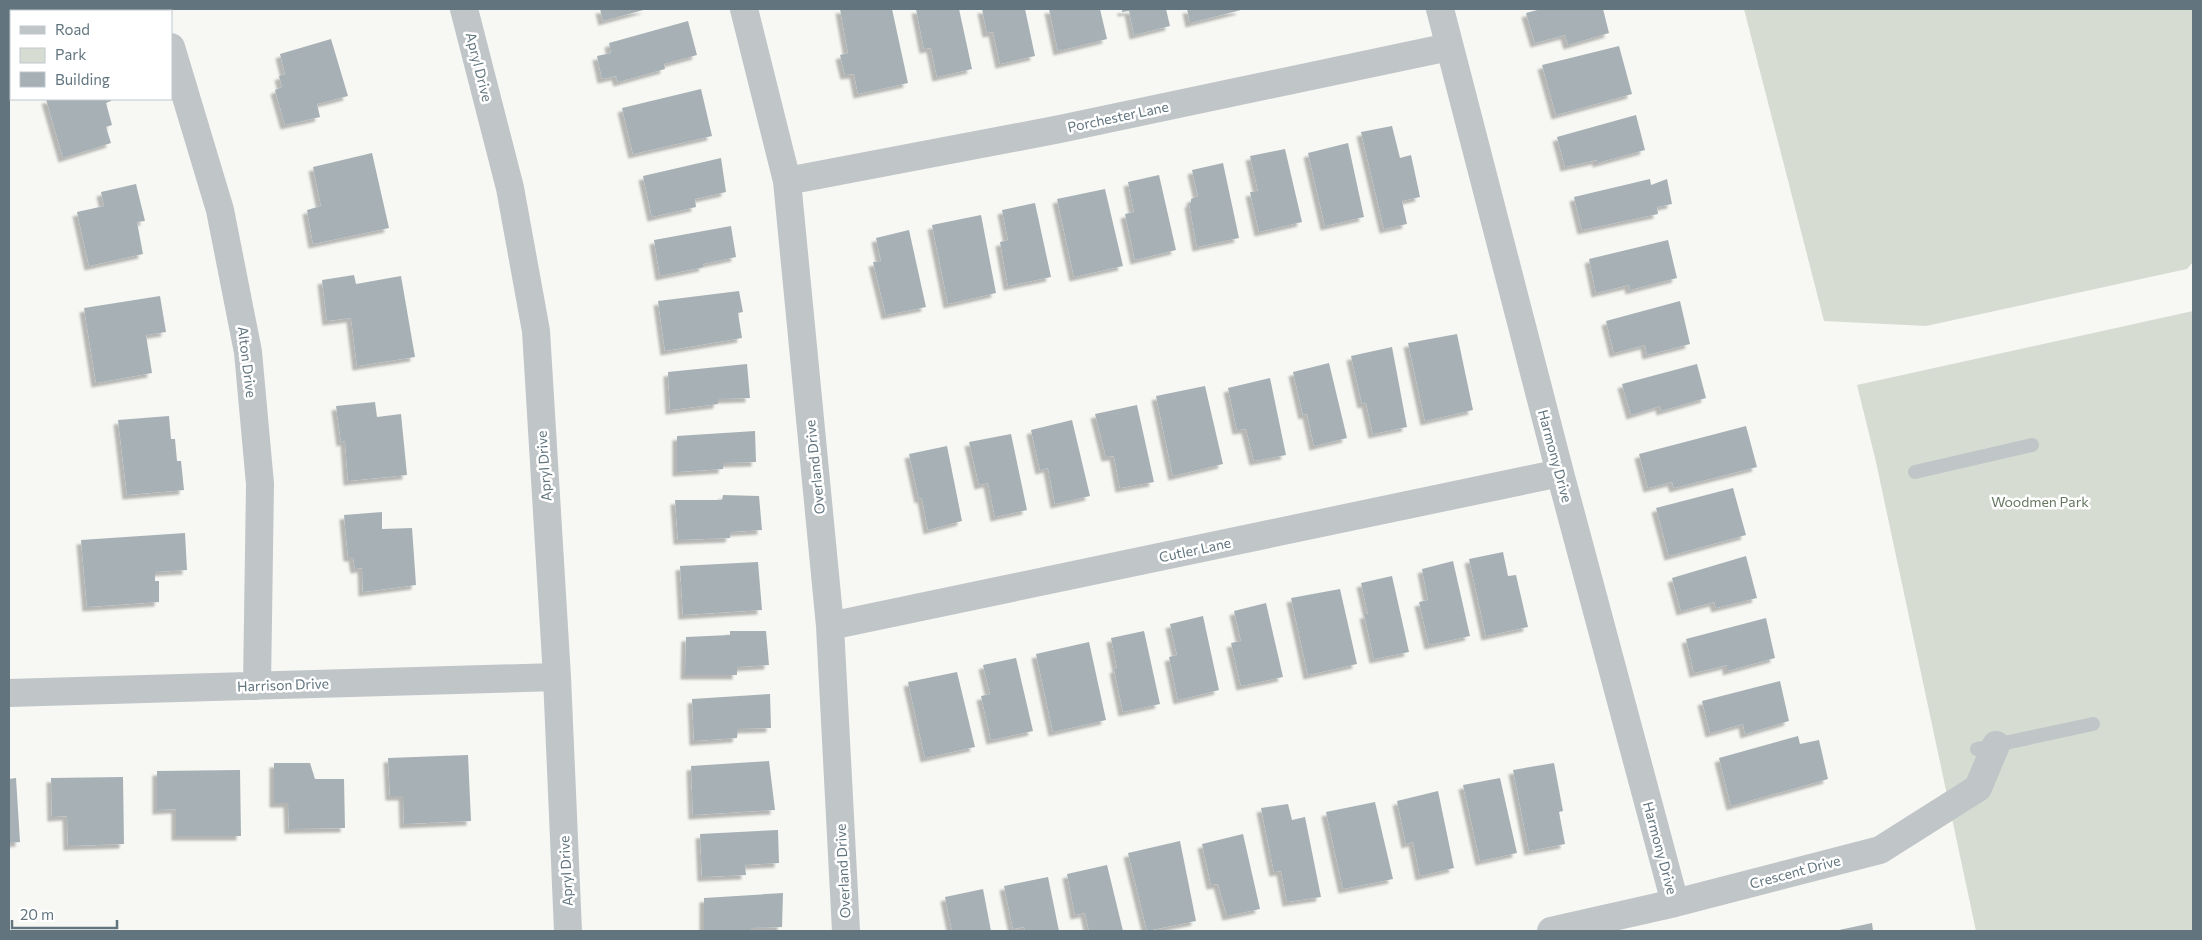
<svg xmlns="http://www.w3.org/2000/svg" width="2202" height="940" font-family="Commissioner,sans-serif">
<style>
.green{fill:#d7dcd3}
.building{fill:#a7b1b5;filter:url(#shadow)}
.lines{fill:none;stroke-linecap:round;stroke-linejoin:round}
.lane{stroke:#c0c5c8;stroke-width:14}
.street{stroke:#c0c5c8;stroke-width:28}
.labels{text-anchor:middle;stroke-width:5;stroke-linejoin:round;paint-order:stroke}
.street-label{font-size:14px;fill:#62757f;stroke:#fff}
.park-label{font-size:14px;fill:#677761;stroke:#fff}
</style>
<defs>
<filter id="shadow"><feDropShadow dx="-4.5" dy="4.5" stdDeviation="1" flood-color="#0004"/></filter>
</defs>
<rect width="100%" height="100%" fill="#f7f7f4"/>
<path class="green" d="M1744,9H2193V262L2187,269L1926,326L1824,321Z
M2193,311V931H1976L1876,462L1857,385Z"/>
<path class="building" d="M17,9H79L80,11H18Z
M600,9H647L603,21Z
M840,9H892L908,83L858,94L854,74L845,75L840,55L848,53Z
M916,9H959L972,69L937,77L931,48L924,49Z
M982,9H1025L1035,56L1000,64L993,32L987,33Z
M1049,9H1100L1107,39L1058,51Z
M1122,9H1166L1170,26L1134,35L1129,11L1122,12Z
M1187,9H1240L1241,10L1190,23Z
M1541,9H1603L1609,33L1568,45L1565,35L1535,43L1526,13Z
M688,21L697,55L664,64L665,69L618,82L616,76L602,79L597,56L611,53L609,43Z
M331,39L348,96L317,104L320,117L285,125L275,90L282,87L279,76L285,74L280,54Z
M1619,46L1632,94L1556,115L1542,65Z
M701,89L712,136L633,154L622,108Z
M46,99H111V101L106,103L112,125L106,127L111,143L63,158Z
M1636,115L1645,150L1597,163V160L1565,167L1557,137Z
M1392,126L1400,158L1411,155L1420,197L1402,201L1407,224L1384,229L1361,132Z
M1348,143L1364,217L1325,226L1308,153Z
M1285,149L1302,222L1259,232L1250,192L1258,191L1250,156Z
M372,153L389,228L313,244L307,210L321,206L313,167Z
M721,158L726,192L695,199L696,207L652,217L643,176Z
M1223,163L1239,238L1197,247L1189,203H1191V199L1198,196L1192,170Z
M1159,175L1176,250L1135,260L1125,214L1134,212L1128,182Z
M1650,179L1651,185L1667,179L1672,204L1657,207L1658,214L1582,230L1574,197Z
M136,184L145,221L137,222L143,254L89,266L77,212L104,206L101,192Z
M1105,189L1123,266L1074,277L1057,199Z
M1035,203L1051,277L1008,286L1000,242L1008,240L1002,210Z
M981,215L996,293L948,304L932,225Z
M731,226L736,257L703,264L704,267L660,276L654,240Z
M909,230L926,307L886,315L873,262L881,261L876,238Z
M1668,240L1677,278L1630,290L1629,285L1596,293L1589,259Z
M354,275L356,284L401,276L415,357L357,366L351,318L327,321L322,280Z
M739,291L743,312L738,313L742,338L665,351L658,301Z
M160,296L166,332L146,335L152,373L96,383L84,308Z
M1680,301L1690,344L1647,355L1645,345L1614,353L1606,321Z
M1457,334L1473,410L1425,421L1408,343Z
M1392,347L1407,427L1373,434L1366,403L1362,404L1351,356Z
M1329,363L1347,438L1314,446L1307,414L1303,415L1293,372Z
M747,364L750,398L718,399V404L670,410L668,372Z
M1697,364L1706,398L1661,411L1660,406L1631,415L1622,384Z
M1270,378L1286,455L1254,461L1246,429L1237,430L1228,388Z
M1205,386L1223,464L1173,476L1156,396Z
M375,402L377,417L401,414L407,475L348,481L345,441L341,442L336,406Z
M1137,405L1154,482L1120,488L1114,456L1106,457L1095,414Z
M169,416L171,439H175L177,461H181L184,490L127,495L118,420Z
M1072,420L1090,496L1055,504L1048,468L1040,470L1031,430Z
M1746,426L1757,467L1674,488L1672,482L1648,488L1639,454Z
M755,431L756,462L723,463V469L677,472V436Z
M1011,434L1027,510L995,517L988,483L979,485L969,442Z
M947,446L962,521L928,530L922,498L919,499L909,454Z
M1733,488L1746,535L1669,556L1656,508Z
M723,495L759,496L762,530L731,532L730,538L678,540L675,500H722Z
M382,512V529L412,528L416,585L363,592L362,568L355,569L353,557H348L344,515Z
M185,533L187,570L155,572V581H159V602L87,607L81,540Z
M1503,552L1508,576L1516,575L1528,627L1486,636L1469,559Z
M1746,556L1757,598L1716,608L1714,602L1681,611L1672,578Z
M1453,561L1470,636L1429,645L1419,602L1428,600L1422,569Z
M758,562L762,610L683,615L680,566Z
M1392,576L1409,652L1374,659L1364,614H1368L1361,583Z
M1340,589L1357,664L1308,675L1291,598Z
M1266,603L1283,677L1241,686L1231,643L1241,641L1234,611Z
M1203,616L1219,690L1178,700L1169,657L1177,655L1170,624Z
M1766,618L1775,658L1727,671V665L1694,673L1686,639Z
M730,631H766L769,665L737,667V675H685L686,637L730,635Z
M1144,631L1160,704L1123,712L1114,669L1117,668L1111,638Z
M1089,642L1106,720L1053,732L1036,654Z
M1016,658L1033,731L991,740L981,696L990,694L983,665Z
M957,672L975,747L925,758L908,682Z
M1780,681L1789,721L1745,734L1743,724L1710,733L1702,701Z
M770,694L771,728L738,729L737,738L694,741L692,699Z
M1798,736L1800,744L1819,740L1828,779L1731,806L1719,758Z
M468,755L471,821L404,824L403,796H390L388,758Z
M769,761L775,810L693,815L691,766Z
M274,763H310L315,779H344L345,828L289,829L288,803H274Z
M1554,763L1563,811L1559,812L1565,844L1529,851L1513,770Z
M240,770L241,836H176V809L157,810V771Z
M123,777L124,844L68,846L67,816L52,817L51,778Z
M16,778L20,842L9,843V779Z
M1500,778L1517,853L1480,861L1463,785Z
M1438,791L1454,868L1420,876L1413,842L1406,844L1397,801Z
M1375,802L1393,879L1343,889L1326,812Z
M1288,804L1292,820L1305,817L1321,897L1287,902L1281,871L1274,872L1261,808Z
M778,830L779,863L745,865L746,875L702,877L700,834Z
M1243,834L1260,909L1227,916L1218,884L1211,885L1202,844Z
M1180,841L1196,921L1147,931L1128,853Z
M1107,865L1123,931H1089L1085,913L1075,915L1067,874Z
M1048,877L1059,931H1025L1024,927L1013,929L1004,886Z
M983,889L991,931H952L945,897Z
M783,893L782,927L751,928V931H704V898Z
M1872,923L1873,931H1839V930Z"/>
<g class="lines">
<path class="lane" d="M1915,472L2032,445
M1977,749L2093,724"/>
<path class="street" d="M156,9L158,11
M464,9L510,188L536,331L557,677L568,931
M744,9L787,181L830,626L846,931
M1440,9L1560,473L1675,903
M171,47L220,210L248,352L260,484L257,686
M787,181L1060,129L1449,47
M830,626L1560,473
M9,693L557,677
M1551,931L1675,903L1880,850L1978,788L1996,745"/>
</g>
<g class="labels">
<g class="street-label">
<text transform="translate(479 67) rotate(76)" y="5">Apryl Drive</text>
<text transform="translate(1118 117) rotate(-12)" y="5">Porchester Lane</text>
<text transform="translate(247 362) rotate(83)" y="5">Alton Drive</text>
<text transform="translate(1555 456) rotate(75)" y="5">Harmony Drive</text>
<text transform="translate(544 466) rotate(-94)" y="5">Apryl Drive</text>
<text transform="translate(815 467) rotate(-96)" y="5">Overland Drive</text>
<text transform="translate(1195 550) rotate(-12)" y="5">Cutler Lane</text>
<text transform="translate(283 685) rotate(-2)" y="5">Harrison Drive</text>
<text transform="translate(1660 848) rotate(75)" y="5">Harmony Drive</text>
<text transform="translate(566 871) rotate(-93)" y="5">Apryl Drive</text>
<text transform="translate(843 871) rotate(-93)" y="5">Overland Drive</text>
<text transform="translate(1795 872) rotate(-15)" y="5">Crescent Drive</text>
</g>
<g class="park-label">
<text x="2040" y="507">Woodmen Park</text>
</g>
</g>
<rect width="2202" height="940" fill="none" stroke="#62757f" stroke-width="20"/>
<rect x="10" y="10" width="162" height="90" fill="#ffffff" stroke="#c0c8cc"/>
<rect x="20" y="26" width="25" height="8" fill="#c0c5c8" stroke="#c0c8cc"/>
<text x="55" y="35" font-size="15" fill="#62757f">Road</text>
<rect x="20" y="48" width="25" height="15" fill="#d7dcd3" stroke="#c0c8cc"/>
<text x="55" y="60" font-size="15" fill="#62757f">Park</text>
<rect x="20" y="72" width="25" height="15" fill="#a7b1b5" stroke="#c0c8cc"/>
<text x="55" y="85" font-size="15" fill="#62757f">Building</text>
<path d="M12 920v8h105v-8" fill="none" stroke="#62757f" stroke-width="2.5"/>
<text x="20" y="920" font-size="15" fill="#62757f" stroke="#ffffff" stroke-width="4" paint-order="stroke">20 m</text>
</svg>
